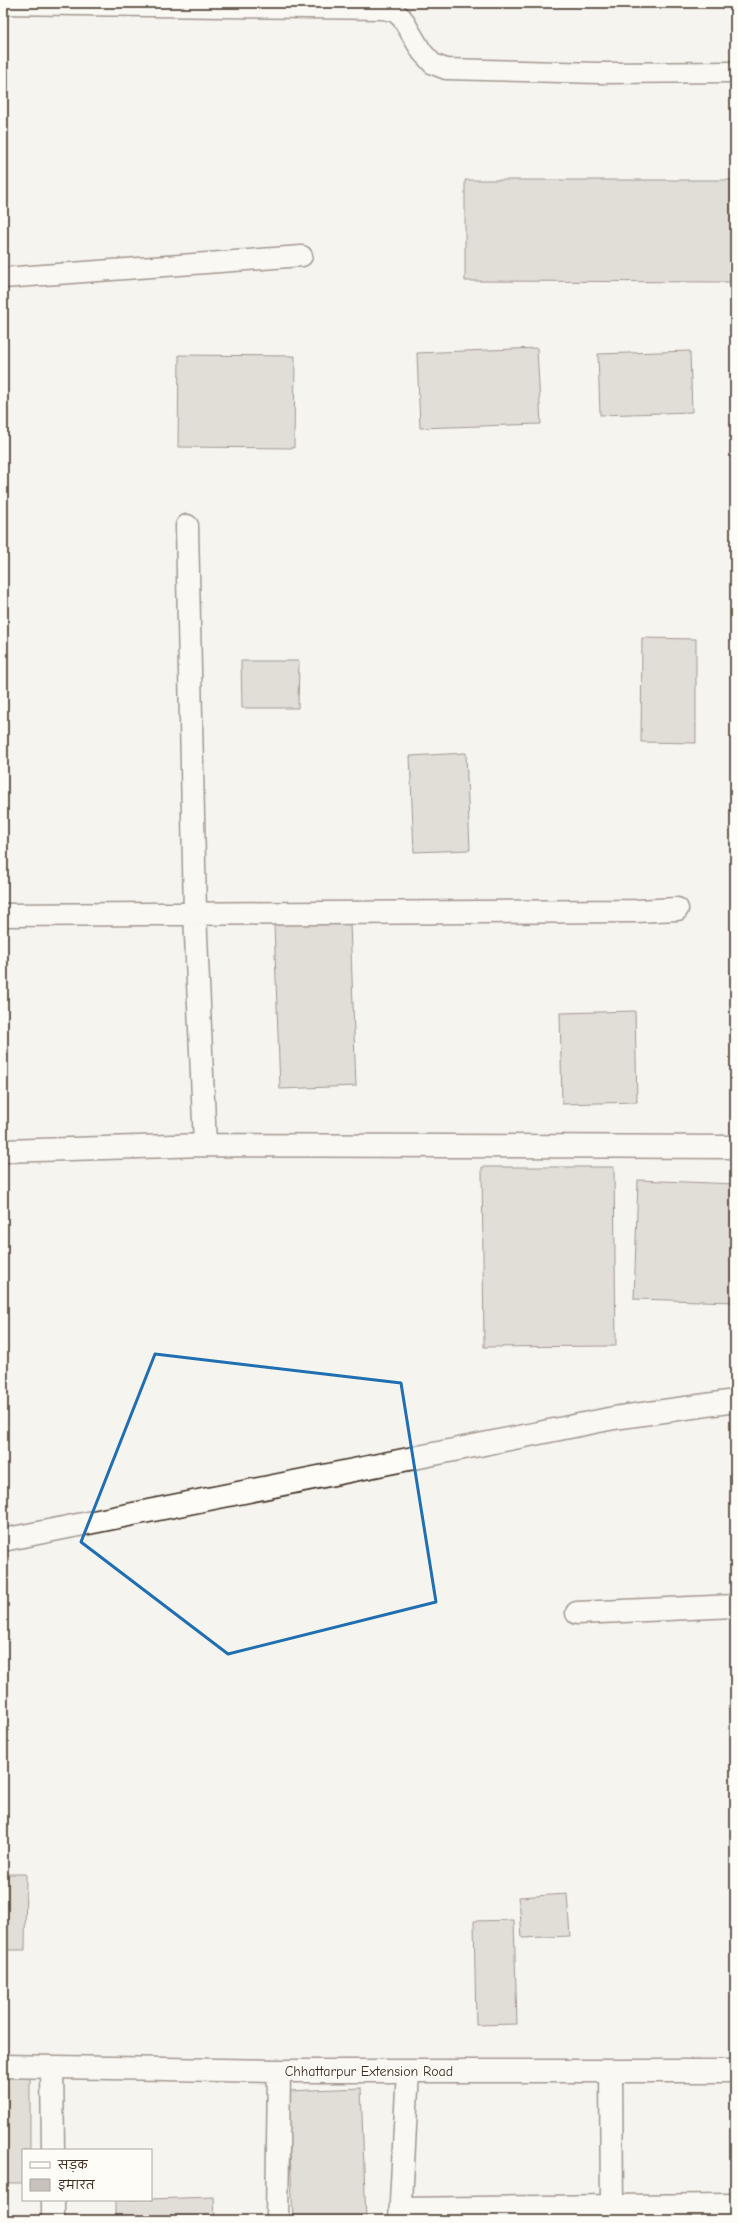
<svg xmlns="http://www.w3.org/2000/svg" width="738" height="2223" font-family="'Comic Neue','Playpen Sans Deva',sans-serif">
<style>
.building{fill:#c7c1bb;stroke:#3b2a1e}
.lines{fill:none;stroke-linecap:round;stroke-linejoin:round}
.service-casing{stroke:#3b2a1e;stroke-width:23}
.minor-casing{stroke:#3b2a1e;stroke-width:25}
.service{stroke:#fdfcf7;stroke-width:20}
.minor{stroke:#fdfcf7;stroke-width:22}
.marked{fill:none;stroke:#1f6fb2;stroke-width:3;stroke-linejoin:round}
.labels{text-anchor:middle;stroke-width:3;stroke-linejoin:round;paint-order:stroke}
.street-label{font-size:14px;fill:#3b2a1e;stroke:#fdfcf7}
</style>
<rect width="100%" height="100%" fill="#f5f4ee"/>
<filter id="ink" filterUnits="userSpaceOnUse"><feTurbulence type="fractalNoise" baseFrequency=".025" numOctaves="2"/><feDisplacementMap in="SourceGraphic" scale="8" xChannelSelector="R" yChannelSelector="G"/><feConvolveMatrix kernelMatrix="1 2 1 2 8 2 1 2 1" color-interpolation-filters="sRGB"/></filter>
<g filter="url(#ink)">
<path class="building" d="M465,180H735V282L465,281Z
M537,348L541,424L420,428L417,353Z
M690,351L692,412L600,415L598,354Z
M179,355L295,356L294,448L178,447Z
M642,638L696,639V743L641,742Z
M241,661H299L298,708H242Z
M466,753L470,850L414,852L410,756Z
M350,923L356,1086L280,1089L274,925Z
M635,1011L637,1102L562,1104L560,1013Z
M482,1167H614L616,1346L484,1347Z
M638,1180L735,1184V1302L634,1299Z
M3,1874H26L25,1950H3Z
M567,1894L570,1936L522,1938L519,1897Z
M514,1920L517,2024L476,2025L474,1921Z
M3,2075H30V2150H23V2183H3Z
M361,2088L366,2220H293L287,2091Z
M214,2197L215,2220H115V2200Z"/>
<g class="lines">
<g class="service-casing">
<path id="service" d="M3,4L384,9L395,12L402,18L422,52L433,64L446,69L599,73L735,72
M3,278L302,256"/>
</g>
<g class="minor-casing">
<path id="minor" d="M187,526L195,912L205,1145
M3,915L636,911L677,909
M3,1151L205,1145L735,1147
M3,1540L614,1418L735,1401
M577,1613L735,1606
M3,2066L279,2071H735
M52,2067L53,2150
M53,2200V2220
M612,2206L735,2205
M401,2209L612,2206L611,2071
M277,2220L279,2071
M400,2220L408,2071"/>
</g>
<use href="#service" class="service"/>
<use href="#minor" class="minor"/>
</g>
</g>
<path d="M0 0H738V2223H0ZM155,1354L401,1383L436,1602L228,1654L81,1542Z" fill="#f5f4ee" fill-opacity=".55" fill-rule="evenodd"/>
<path class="marked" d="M155,1354L401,1383L436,1602L228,1654L81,1542Z"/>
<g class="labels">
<g class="street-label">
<text x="369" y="2076">Chhattarpur Extension Road</text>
</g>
</g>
<rect width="738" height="2223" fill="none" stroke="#fdfcf7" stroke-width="16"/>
<rect x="8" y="8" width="722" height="2207" fill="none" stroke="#3b2a1e" stroke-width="1.5" filter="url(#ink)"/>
<rect x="22" y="2149" width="130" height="52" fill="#fdfcf7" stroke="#afa8a0"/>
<rect x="30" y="2162" width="20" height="6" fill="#fdfcf7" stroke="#afa8a0"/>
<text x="58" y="2169" font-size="12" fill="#3b2a1e">सड़क</text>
<rect x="30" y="2179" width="20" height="12" fill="#c7c1bb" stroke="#afa8a0"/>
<text x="58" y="2189" font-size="12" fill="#3b2a1e">इमारत</text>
</svg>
